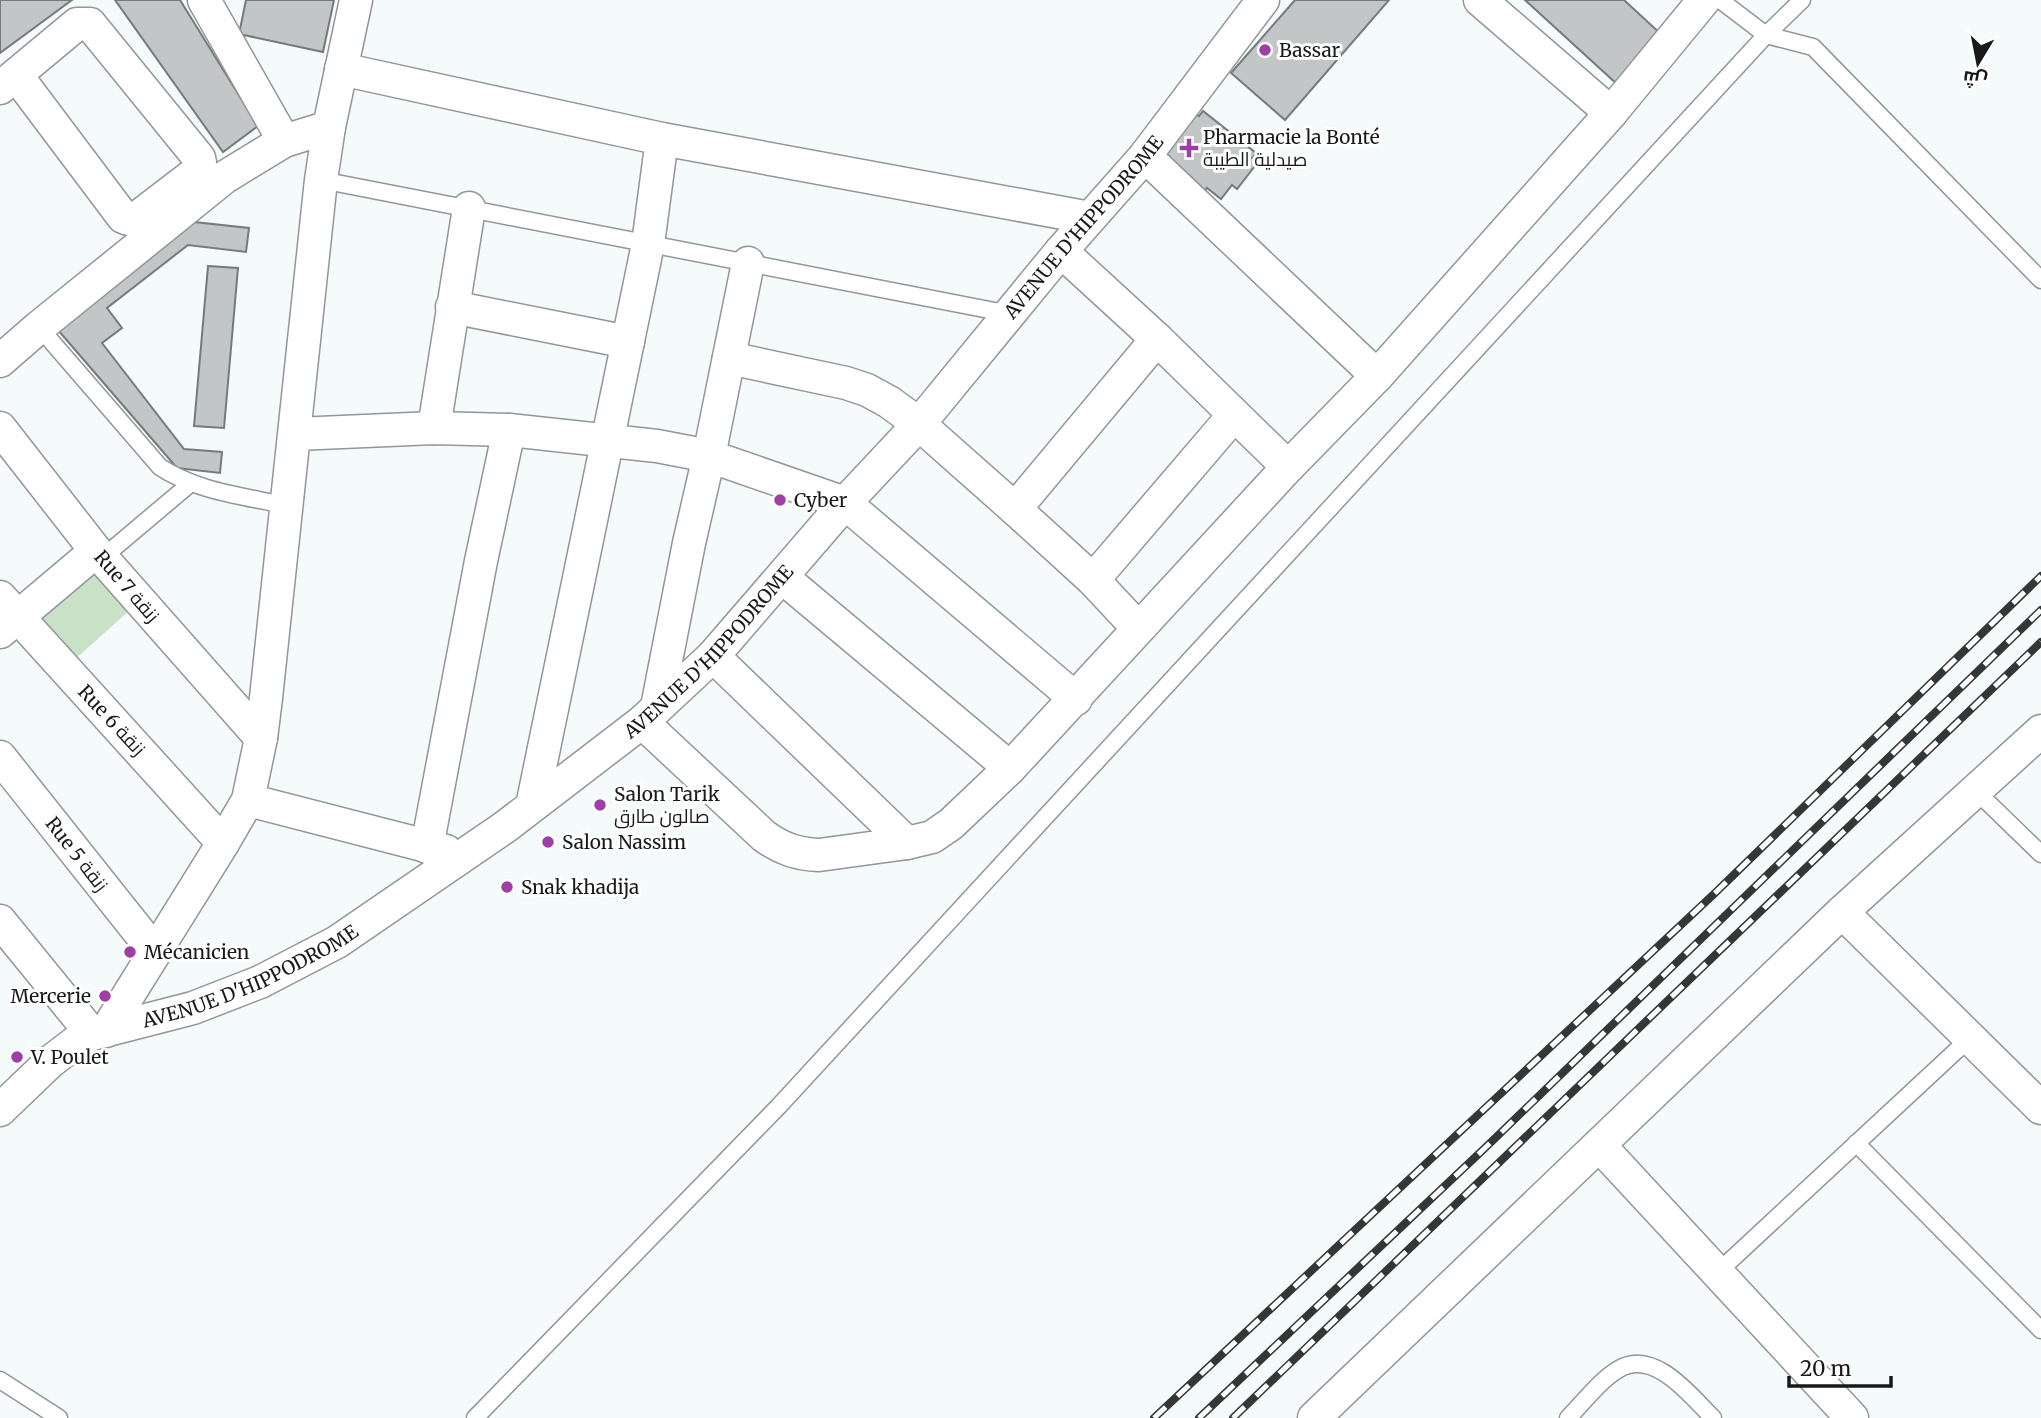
<svg xmlns="http://www.w3.org/2000/svg" width="2041" height="1418" font-family="Merriweather,Cairo,serif">
<style>
.green{fill:#c8e1c7}
.building{fill:#c2c6c7;stroke:#767a7b;stroke-width:2}
.lines{fill:none;stroke-linecap:round;stroke-linejoin:round}
.lane-casing{stroke:#929696;stroke-width:19}
.street-casing{stroke:#929696;stroke-width:35}
.lane{stroke:#fff;stroke-width:16}
.street{stroke:#fff;stroke-width:32}
.rail-casing{stroke:#353636;stroke-width:8}
.rail{stroke:#fff;stroke-width:5;stroke-dasharray:16;stroke-linecap:butt}
.poi-dot{fill:#9f3fa6;stroke:#fff;stroke-width:2.5}
.labels{text-anchor:middle;stroke-width:6;stroke-linejoin:round;paint-order:stroke}
.poi-label{font-size:19px;fill:#181919;stroke:#fff;text-anchor:start}
.street-label{font-size:19px;fill:#181919;stroke:#fff}
</style>
<rect width="100%" height="100%" fill="#f5fafa"/>
<path class="green" d="M95,569L131,609L72,662L36,621Z"/>
<path class="building" d="M0,0H72L0,53Z
M115,0H180L258,126L223,152Z
M246,0H334L323,52L239,34Z
M1295,0H1389L1285,120L1231,73Z
M1525,0H1624L1663,36L1618,85Z
M1191,110L1199,116L1203,111L1256,153L1252,158L1258,162L1237,189L1232,185L1221,199L1207,188L1201,195L1163,158L1180,136L1174,132Z
M185,221L249,228L246,252L188,245L107,308L122,328L102,343L184,449L222,452L220,473L177,468L58,330Z
M208,266L238,268L224,428L194,426Z"/>
<g class="lines">
<g class="lane-casing">
<path id="lane" d="M1720,0L1766,35L1813,47L2041,280
M321,180L1010,314
M39,327L160,467C198,492 245,496 288,506
M102,558L191,483
M1976,791L2041,854
M1856,1143L2041,1330
M1718,1272L1971,1037
M0,1380L59,1418
M475,1418L778,1107L1766,35L1802,0
M1568,1418C1584,1402 1600,1380 1619,1369C1654,1348 1691,1396 1713,1418"/>
</g>
<g class="street-casing">
<g id="street">
<path d="M204,0L284,141"/>
<path d="M1480,0L1611,113"/>
<path d="M341,69L662,139L1090,218"/>
<path d="M0,88L77,24H90L199,158L200,163L197,172L137,218L128,219L123,217L17,76"/>
<path d="M1145,156L1377,376"/>
<path d="M1061,251L1157,339L1288,467"/>
<path d="M452,307L628,342"/>
<path d="M729,358L846,383L867,390L889,402L919,424L1015,509L1093,580L1138,628"/>
<path d="M0,361L39,327L225,177L284,141L329,127"/>
<path d="M0,428L96,551L261,738"/>
<path d="M434,428L469,208"/>
<path d="M296,434L434,428L509,430L657,446L709,456L845,503L1076,699"/>
<path d="M1015,509L1157,339"/>
<path d="M782,577L1010,768"/>
<path d="M1093,580L1234,415"/>
<path d="M0,597L223,843"/>
<path d="M0,632L96,551"/>
<path d="M713,656L907,843"/>
<path d="M657,707L689,543L709,456L748,263"/>
<path d="M642,722L764,836C782,849 797,854 819,855L907,843L932,837L951,824L1010,768L1288,467L1377,376L1611,113L1704,0"/>
<path d="M0,757L155,952"/>
<path d="M248,800L446,851"/>
<path d="M532,806L648,244L662,139"/>
<path d="M427,847L481,561L509,430"/>
<path d="M1842,912L2041,1108"/>
<path d="M0,921L92,1034"/>
<path d="M106,1031L223,843L248,800L261,738L266,698L321,180L329,127L356,0"/>
<path id="s1" d="M0,1110L50,1062L76,1042L92,1034L193,1008L260,982L337,942L505,827L642,722L713,656L845,503L919,424L1061,251L1145,156L1263,0"/>
<path d="M1599,1145L1852,1418"/>
<path d="M1314,1418L1842,912L2041,731"/>
</g>
</g>
<use href="#lane" class="lane"/>
<use href="#street" class="street"/>
<g class="rail-casing">
<path id="rail" d="M1154,1418L1714,894L2041,576
M1199,1418L1486,1147L2041,610
M1233,1418L2041,642"/>
</g>
<use href="#rail" class="rail"/>
</g>
<g class="poi-dot">
<circle cx="1265" cy="50" r="7"/>
<path d="M1185.5 137.5h7v7h7v7h-7v7h-7v-7h-7v-7h7z"/>
<circle cx="780" cy="500" r="7"/>
<circle cx="600" cy="805" r="7"/>
<circle cx="548" cy="842" r="7"/>
<circle cx="507" cy="887" r="7"/>
<circle cx="130" cy="952" r="7"/>
<circle cx="105" cy="996" r="7"/>
<circle cx="17" cy="1057" r="7"/>
</g>
<g class="labels">
<g class="poi-label">
<text x="1279" y="57">Bassar</text>
<text x="1203" y="144">Pharmacie la Bonté<tspan x="1203" dy="22">صيدلية الطيبة</tspan></text>
<text x="794" y="507">Cyber</text>
<text x="614" y="801">Salon Tarik<tspan x="614" dy="22">صالون طارق</tspan></text>
<text x="562" y="849">Salon Nassim</text>
<text x="521" y="894">Snak khadija</text>
<text x="144" y="959">Mécanicien</text>
<text x="91" y="1003" text-anchor="end">Mercerie</text>
<text x="31" y="1064">V. Poulet</text>
</g>
<g class="street-label">
<text dy="7" stroke="none"><textPath href="#s1" startOffset="1423">AVENUE D'HIPPODROME</textPath></text>
<text transform="translate(127 586) rotate(49)" y="7">Rue 7 زنقة</text>
<text dy="7" stroke="none"><textPath href="#s1" startOffset="856">AVENUE D'HIPPODROME</textPath></text>
<text transform="translate(112 720) rotate(47)" y="7">Rue 6 زنقة</text>
<text transform="translate(77 854) rotate(52)" y="7">Rue 5 زنقة</text>
<text dy="7" stroke="none"><textPath href="#s1" startOffset="289">AVENUE D'HIPPODROME</textPath></text>
</g>
</g>
<g transform="translate(1978 63) rotate(190)" stroke="#ffffff" stroke-width="5" paint-order="stroke">
<path d="M0-5L12 26L0 18L-12 26Z" fill="#181919"/>
<text y="-10" font-size="19" font-weight="bold" text-anchor="middle" fill="#181919">ش</text>
</g>
<path d="M1789 1376v10h102v-10" fill="none" stroke="#181919" stroke-width="3.5"/>
<text x="1800" y="1376" font-size="21" fill="#181919" stroke="#ffffff" stroke-width="5" paint-order="stroke">20 m</text>
</svg>
